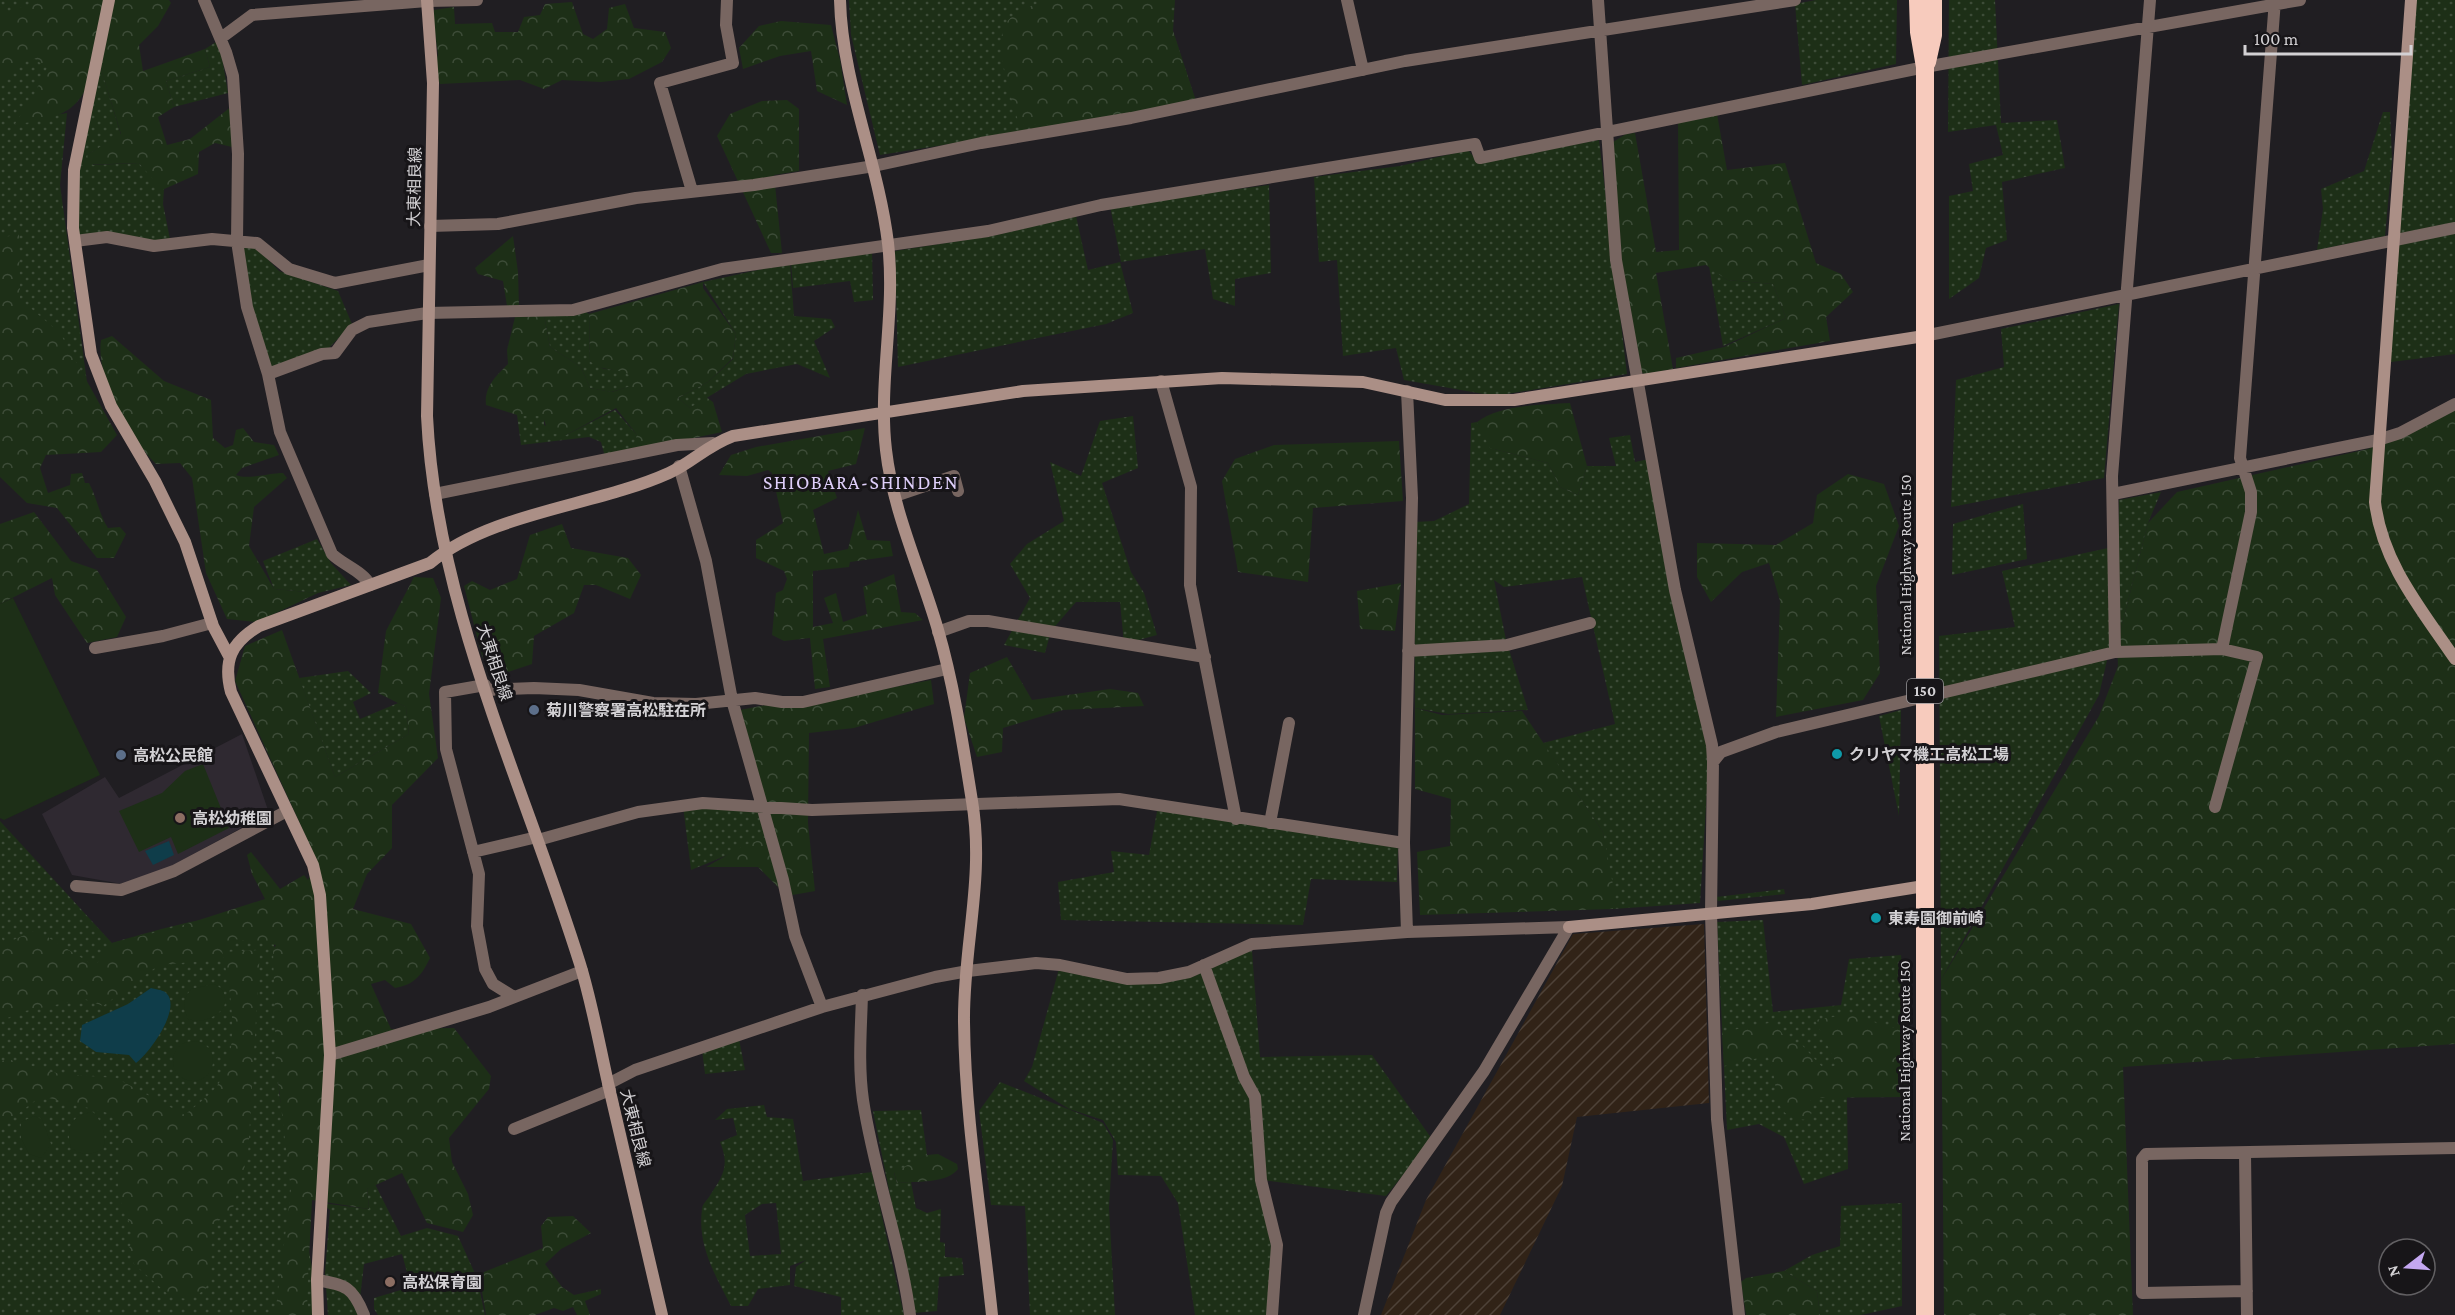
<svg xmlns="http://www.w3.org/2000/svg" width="2455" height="1315" font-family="'Crimson Pro','Noto Sans JP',serif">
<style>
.built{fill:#2f2931}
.industrial{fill:url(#industrial-furrows)}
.grass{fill:url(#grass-dots);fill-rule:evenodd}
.forest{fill:url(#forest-crowns)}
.pitch{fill:#1d2f17}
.water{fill:#0f3d4a}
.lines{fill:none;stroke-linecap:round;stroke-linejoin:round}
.street{stroke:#786661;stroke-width:12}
.secondary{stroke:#ab8f86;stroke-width:12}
.highway{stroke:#f7cbbd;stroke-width:18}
.service-dot{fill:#5c6f8a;stroke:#171518;stroke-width:2}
.culture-dot{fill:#0f9aa8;stroke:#171518;stroke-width:2}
.education-dot{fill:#8d6e63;stroke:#171518;stroke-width:2}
.labels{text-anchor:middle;stroke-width:6;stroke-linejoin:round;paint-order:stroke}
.shield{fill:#171518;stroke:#9b999c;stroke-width:1.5}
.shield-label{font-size:15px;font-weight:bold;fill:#d3d1d4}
.street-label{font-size:16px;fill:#d3d1d4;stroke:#171518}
.poi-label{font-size:16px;font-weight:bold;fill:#d3d1d4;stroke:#171518;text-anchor:start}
.quarter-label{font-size:20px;letter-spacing:1.5px;fill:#dfcffa;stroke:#171518}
</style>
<defs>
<pattern id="industrial-furrows" width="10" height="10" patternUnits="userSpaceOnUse" patternTransform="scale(1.5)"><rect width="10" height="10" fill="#312317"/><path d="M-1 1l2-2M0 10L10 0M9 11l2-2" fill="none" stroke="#4e4238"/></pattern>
<pattern id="grass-dots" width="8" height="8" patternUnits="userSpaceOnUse" patternTransform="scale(1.5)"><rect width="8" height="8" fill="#1d2f17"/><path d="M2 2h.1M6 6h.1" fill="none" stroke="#3d4c38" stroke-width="1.8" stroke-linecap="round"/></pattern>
<pattern id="forest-crowns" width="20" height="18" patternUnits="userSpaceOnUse" patternTransform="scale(1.5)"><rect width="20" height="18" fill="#1d2f17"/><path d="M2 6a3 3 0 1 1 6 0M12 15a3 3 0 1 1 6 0" fill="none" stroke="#3d4c38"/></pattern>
</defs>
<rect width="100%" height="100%" fill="#201e22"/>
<path class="built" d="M242,734L269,813L164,870L122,884L72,875L42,814L105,777L119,798Z"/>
<path class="industrial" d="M1704,924L1709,1103L1577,1117L1562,1186L1500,1315H1381L1426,1200L1573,934Z"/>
<path class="grass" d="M0,0H75L29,120L67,113L60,185L87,382L20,299L0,338Z
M849,0H1175L1173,31L1197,105L880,155L851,35Z
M1816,0H1897L1896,64L1802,85L1795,4Z
M1949,0H1995L2001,123L2057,120L2065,168L2002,182L2007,240L1986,248L1979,278L1949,299V196L1973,191L1969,164L2003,155L1996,125L1948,132Z
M2412,0H2455V354L2383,363Z
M219,40L228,93L174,107L166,81L210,67L205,49Z
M97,55L121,135L87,155L93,165L139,163L164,189L163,204L171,244L76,239L78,157Z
M2383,112H2390L2392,160L2385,236L2317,250L2323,209L2321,189L2364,171Z
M1599,140L1627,374L1495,396L1404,380L1396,348L1343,356L1337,260L1319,262L1314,177L1400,166L1468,150L1478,162Z
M1269,185L1271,273L1235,279V306L1213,299L1205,249L1121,262L1110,206Z
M1076,216L1088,270L1120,262L1133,313L1106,324L898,367L895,251L996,235Z
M249,246L258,249L279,271L338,291L352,324L325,352L268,374L250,308L242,247Z
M872,250L873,300L854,302L850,281L793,288L791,263Z
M790,263L794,316L831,319L835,327L814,341L830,378L797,364L746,374L690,408L678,398L708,382L733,359L736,334L703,282Z
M1709,266L1727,280L1773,284L1786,318L1723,346Z
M2119,304L2104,478L1951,507L1956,380L2004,367L2001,329Z
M586,312L589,314L590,361L604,369L622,370L629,374L632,386L611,392L590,388L581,367L550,347L544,315Z
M615,410L637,435L638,450L605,457L601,442L589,437L521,445L517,415L544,416V425L566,435Z
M1133,416L1138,468L1102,483L1131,572L1144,593L1157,635L1124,644L1120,602H1076L1051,631L1045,653L1004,645L1030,598L1010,564L1027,544L1064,521L1050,462L1081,476L1100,421Z
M1477,422L1494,449L1548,463L1560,487L1578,495L1587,466H1616L1609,438L1630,435L1635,462L1649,459L1709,758L1700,903L1613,909L1603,832L1543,743L1615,724L1582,577L1504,587L1494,580L1506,640L1528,710L1448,714L1415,708L1414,522L1434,521L1469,504L1471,423Z
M2161,492L2148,523L2117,644L2119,500Z
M2023,504L2027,559L1952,575L1953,524Z
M317,539L331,563L351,585L318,593L274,589L263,561Z
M2108,548L2111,643L2099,695L1941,980L1939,636L2015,627L2002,571Z
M348,671L371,693L353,702L360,719L398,703L406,707L409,734L335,777L299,678Z
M1901,710L1899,816L1879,716Z
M683,806L763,807L771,837L691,870Z
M1158,806L1398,847L1397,882L1311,879L1303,925L1061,920L1058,882L1114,872L1111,851L1149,855Z
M0,821L112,943C157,930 228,908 273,916L279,1093L321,1315H0Z
M1784,889L1785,894L1718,901L1716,897Z
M1763,920L1773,1012L1841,1005L1849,959L1901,955L1907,1030L1906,1097H1847L1848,1169L1804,1184L1784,1137L1759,1124L1727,1130L1717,922Z
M1252,951L1260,1057L1372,1055L1432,1139L1386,1196L1262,1180L1274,1234L1267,1315H1195L1178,1203L1161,1176L1118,1175L1116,1142L1103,1120L1069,1109L1024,1081L1032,1067L1060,965L1138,979Z
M739,1039L745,1070L705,1074L702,1050Z
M1000,1082L1103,1123L1113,1140L1109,1207L1115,1315H1030L1025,1206L991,1205L979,1111Z
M764,1105L767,1117L793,1119L803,1181L872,1172L904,1315H841V1297L794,1286L796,1267L806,1260L790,1266V1285L758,1289L748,1306H731C715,1275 697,1245 702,1209C702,1205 706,1201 709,1197C723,1176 730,1166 720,1142L737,1135L733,1118L715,1120L727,1109ZM776,1203L781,1254L750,1256L745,1215L762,1204Z
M921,1110L927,1155L894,1173L897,1183L911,1182L916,1208L927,1213L941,1209L940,1242L945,1243V1257L962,1258L964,1275L939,1277L937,1311L914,1313L873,1111Z
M375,1184L401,1236L427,1228L458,1236L477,1278L485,1315H378L374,1309V1298L411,1287L402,1254L364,1264L358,1315H328L325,1273L330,1210L321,1203L369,1209L367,1189Z
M1902,1203V1306L1861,1315H1820L1817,1291L1784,1271L1812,1255L1840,1246L1841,1206Z"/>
<path class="forest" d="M33,0H169L171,3L158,26L139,45L143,71L205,49L210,67L166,81L174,107L158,117L167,145L190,139L232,106V147L215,143L199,152L198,174L162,190L139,163L81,165L87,155L121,134L97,56C85,108 67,119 15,124L35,93L47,68L35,59L20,61L4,79L0,78V10L7,12L31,4Z
M1047,0H1170L1173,31L1196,101L1063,124L1019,125C1013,100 992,45 1006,23C1014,11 1034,5 1047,0Z
M572,2L583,34L593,39L607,29L609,8L625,4L634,28L665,32L671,48L662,62L629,79L601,82L562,80L544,89L520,80L440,84L434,69L438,54L434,26V10L454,7L455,24L492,23L495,32H518L524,17L540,15L545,4Z
M781,21L831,25L840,60L847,105L817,91L811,51L780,56L743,69L739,48L759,26Z
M787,100L799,109V171L774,175L782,253H771L717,136L730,114L762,101Z
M1717,114L1727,170L1785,163L1816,263L1841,274L1853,292L1826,317L1830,341L1676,368V358L1724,347L1786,318L1773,284L1727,280L1706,265L1656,273L1673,369L1644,374L1638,369L1620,263L1613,142L1626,134L1635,133L1656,252L1679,250L1678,123Z
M19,234L20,299L60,333L117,435L101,452L46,455L40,468L48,493L70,485L71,474L82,473L85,483H89C97,498 99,514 108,528L120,527L126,534L114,558H97L57,508L27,503L0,477V238Z
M513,236L518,272L519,307L507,306L503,281L478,274L475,268Z
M703,282V288L736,334L733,358L708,382L678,398L690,408L706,397L713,402L722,432L638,450L634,443L637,435L616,408L566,435L548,433L543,416H520L486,405C484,387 496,376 508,364L507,350L515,317L544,315L550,347L581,367L590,388L612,392L631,386L629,375C616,367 601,372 590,361L589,314Z
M112,336L164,381L211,400L213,438L225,448L233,445L236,430L243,428L254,442L274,445L279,455L242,468L236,475C247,480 269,473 283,473L287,478L254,507L249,546L274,589L318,593L257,622L227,619L206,573L192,478L180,463L156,464C130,439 95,376 101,340Z
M1570,403L1587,466L1578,495L1560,487L1548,463L1490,448L1477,422C1500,404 1541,405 1570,403Z
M2455,408V1044L2123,1067L2133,1315H1944L1941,980L2099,716L2118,666L2117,644L2148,523L2177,492L2368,449Z
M865,428L856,464L828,471L837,498L813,510L824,554L848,549L858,510L867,540L890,541L893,556L850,562L849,567L813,571V627L833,623L824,598L836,593L843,622L867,614L863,587L894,574L901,612L915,613L923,620L823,639L830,687L815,689L810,638L784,641L772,635L776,593L783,590L787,579L784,571L756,558V540L783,523L772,473L768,470L747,476L719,475L731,455L756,447Z
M1399,441L1403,501L1313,508L1308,582L1238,572L1222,481L1235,459L1274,445Z
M1848,474L1884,484L1899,526L1876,586L1880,673L1863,700L1776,717L1780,601L1769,563L1742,572L1711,602L1697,577V543L1776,545L1813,523L1817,495Z
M34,512L71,561L97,570L126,617L117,637L87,643L55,595L52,578L0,604V524Z
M562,524L571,548L628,558L641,575L630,599L596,585H584L574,613L534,636L532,664L502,674L482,656L464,586L472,581L490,590L517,579L530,535Z
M414,577L433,578L441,598L429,694L438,758L392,805V848L367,874L353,909L411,924L430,958C422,975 414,985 395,988L385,980L371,984L391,1029L454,1028L491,1076L489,1089L449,1138L452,1162L468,1194L473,1215L463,1232L427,1223L402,1173L367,1189L369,1209L312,1200L307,1298L309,1315H275L291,1190L276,1064L273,949L276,945L234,939L223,952L260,950L248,1154L233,1208L211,1228V1276L205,1290L189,1299L171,1297L134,1264L129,1249L134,1234L118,1195L120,1116L41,1096L0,1128V1061L11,1060L60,1074L116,1078L185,1115C196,1105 211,1095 219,1083C241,1051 231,988 222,952L214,960L159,965L103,1006L85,999L25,1011L0,1021V933L4,944L36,930L95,966L112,943L174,928L265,899L252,874L247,855L251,852L280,889L304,875L308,880L317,861L235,681L245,646L282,630L335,777L409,734L406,707L378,693L386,631Z
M1401,583L1395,631L1360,629L1357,591Z
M1007,657L1032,700L1110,689L1138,693L1144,706L1063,710L1003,728L1002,752L977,757L964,718L970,673Z
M931,680L934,704L854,728L809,733L808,823L815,891L787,896L758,867H706L745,845L771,836L735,711L771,704L826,700Z
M1415,708L1442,715L1522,711L1603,832L1613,885V909L1420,915L1417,852L1450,846L1451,799L1415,789Z
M1857,1013L1882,1026L1907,1030L1906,1097L1810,1098L1813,1109L1809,1120C1765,1120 1783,1083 1767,1056L1724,1066L1722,1032L1774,1022L1789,1043L1801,1044L1824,1069L1837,1065L1815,1020Z
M938,1154L957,1164L958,1169C947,1184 915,1181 897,1183L894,1172L927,1155Z
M573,1216L591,1233L561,1249L545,1264L562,1287L574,1295L601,1289V1294L585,1301L590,1315H577L573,1307L563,1311L554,1308L535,1315H486L480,1280L484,1272L543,1248L541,1226L548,1217Z
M1784,1271L1817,1291L1820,1315H1746L1741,1282L1746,1278Z"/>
<path class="pitch" d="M13,598L100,775L4,820L0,818V604Z
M203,764L229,828L178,854L171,837L139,852L119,811L162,793L185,771Z
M214,984C224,988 227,997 224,1007C215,1018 202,1024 188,1019C182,1007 183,1000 191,989Z
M173 1061a20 20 0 1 1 40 0a20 20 0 1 1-40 0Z
M93,1112C103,1123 107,1136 103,1149C91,1155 82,1156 71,1148C65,1128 72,1114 93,1112Z
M34,1116L42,1119L51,1144L41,1158L29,1154L21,1138V1122Z"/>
<path class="water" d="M169,841L174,855L153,865L145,851Z
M151,988C155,989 162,990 165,992C184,1006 149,1054 136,1063L129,1055L96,1052L80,1041L82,1025L128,1004Z"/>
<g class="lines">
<path class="street" d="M204,0L226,52L233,76L238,154L237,241L247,307L268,374L280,432L332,554C343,565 364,572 370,585
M1347,0L1363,70
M1598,0L1616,260L1675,590L1712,745L1713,762
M221,38L252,15L427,1L477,0
M692,191L660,83L733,63L726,25L727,0
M430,226L498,224L636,198L754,185L874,166L981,143L1131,118L1405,61L1795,0
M75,241L107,237L154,246L212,239L257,243L289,269L335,283L429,265
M1924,336L2455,228
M268,374L322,354L335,353L352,330L368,322L427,313L573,310L722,269L988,231L1101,205L1475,144L1480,158L1925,67L2300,0
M1161,381L1191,487L1190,585L1236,819
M1407,391L1412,498L1404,843L1407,932
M679,466L706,561L732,700L783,880L795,936L822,1007
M435,494L677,445L713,443
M2113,494L2378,440L2400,433L2455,404
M895,496L954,476L958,491
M938,632L969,621H988L1205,657
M95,648L163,636L212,623
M2222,649L2251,512V492L2240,458L2275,0
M1408,651L1507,645L1590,623
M2115,652L2112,476L2150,0
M485,685L445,692L446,749L479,874L477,926L485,969L493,984L514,997
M486,690L534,688L579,690L653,703L696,704L755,698L782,702H803L947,669
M1270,823L1289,723
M538,840L638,812L703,803L812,810L1119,799L1404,843
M473,852L537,837
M76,886L121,890L174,871L287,811
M1204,965L1244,1077L1255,1097L1261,1180L1277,1245L1272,1315
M862,995C861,1030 858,1065 863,1100C874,1173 900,1242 910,1315
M330,1055L489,1007L582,971
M608,1084L635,1070L822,1007L935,977L968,971L1036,963L1060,965L1127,979L1159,978L1189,972L1252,944L1407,932L1569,927L1484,1071L1391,1202L1386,1213L1364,1315
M514,1129L610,1090
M2245,1153L2247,1315
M317,1280C346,1285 353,1287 364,1315
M2247,1291L2142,1293V1159L2146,1154L2455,1148
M1739,1315L1717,1119L1711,913L1713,762L1721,752L1776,732L2115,652L2222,649L2257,657L2215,807"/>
<path class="secondary" d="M109,0L74,170L73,228L91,354L111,406L155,481L185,542L213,626L230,658
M427,0L433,83L427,416C436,607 524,784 580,964C592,1003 599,1043 608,1083C626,1160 644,1238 662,1315
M840,0C842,83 878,161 888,243C896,312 878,382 886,450C893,512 921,571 938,630C954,685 963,745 972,801C985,877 963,947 964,1022C965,1119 982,1218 992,1315
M2411,0L2375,502C2382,563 2422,610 2455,659
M1569,927L1812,904L1924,886
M318,1315L317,1280L330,1055L320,895L313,865L231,692C223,661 231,643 259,626L430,563C492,512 596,506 669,473C693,462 706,446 733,436L1023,391L1222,378L1363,382L1445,400H1514L1924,336"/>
<path class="highway" d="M1918,0L1919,32L1925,67V1315
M1927,62L1933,35V0"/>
</g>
<g class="service-dot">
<circle cx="534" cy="710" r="6"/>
<circle cx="121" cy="755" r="6"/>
</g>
<g class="culture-dot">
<circle cx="1837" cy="754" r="6"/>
<circle cx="1876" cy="918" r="6"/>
</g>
<g class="education-dot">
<circle cx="180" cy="818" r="6"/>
<circle cx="390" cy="1282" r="6"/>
</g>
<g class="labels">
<rect class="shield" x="1907" y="679" width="36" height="24" rx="4.5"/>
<g class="shield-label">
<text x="1925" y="696">150</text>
</g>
<g class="street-label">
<text transform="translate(414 187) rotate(-89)" y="6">大東相良線</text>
<text transform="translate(1905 565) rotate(-90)" y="6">National Highway Route 150</text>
<text transform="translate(495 662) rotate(72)" y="6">大東相良線</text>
<text transform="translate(1904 1051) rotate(-90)" y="6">National Highway Route 150</text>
<text transform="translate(636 1128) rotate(76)" y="6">大東相良線</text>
</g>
<g class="poi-label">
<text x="546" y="716">菊川警察署高松駐在所</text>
<text x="1849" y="760">クリヤマ機工高松工場</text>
<text x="133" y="761">高松公民館</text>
<text x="192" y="824">高松幼稚園</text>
<text x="1888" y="924">東寿園御前崎</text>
<text x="402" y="1288">高松保育園</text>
</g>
<g class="quarter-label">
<text x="861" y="489">SHIOBARA-SHINDEN</text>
</g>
</g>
<g transform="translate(2407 1267) rotate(253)"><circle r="28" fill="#171518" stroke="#626063" stroke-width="1.5"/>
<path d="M0-4.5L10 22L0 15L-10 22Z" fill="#c4a7f1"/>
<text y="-9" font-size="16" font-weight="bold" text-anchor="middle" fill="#d3d1d4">N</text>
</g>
<path d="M2245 45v9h166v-9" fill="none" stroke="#d3d1d4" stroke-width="3"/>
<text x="2254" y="45" font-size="18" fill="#d3d1d4" stroke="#171518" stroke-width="4.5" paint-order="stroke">100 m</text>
</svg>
